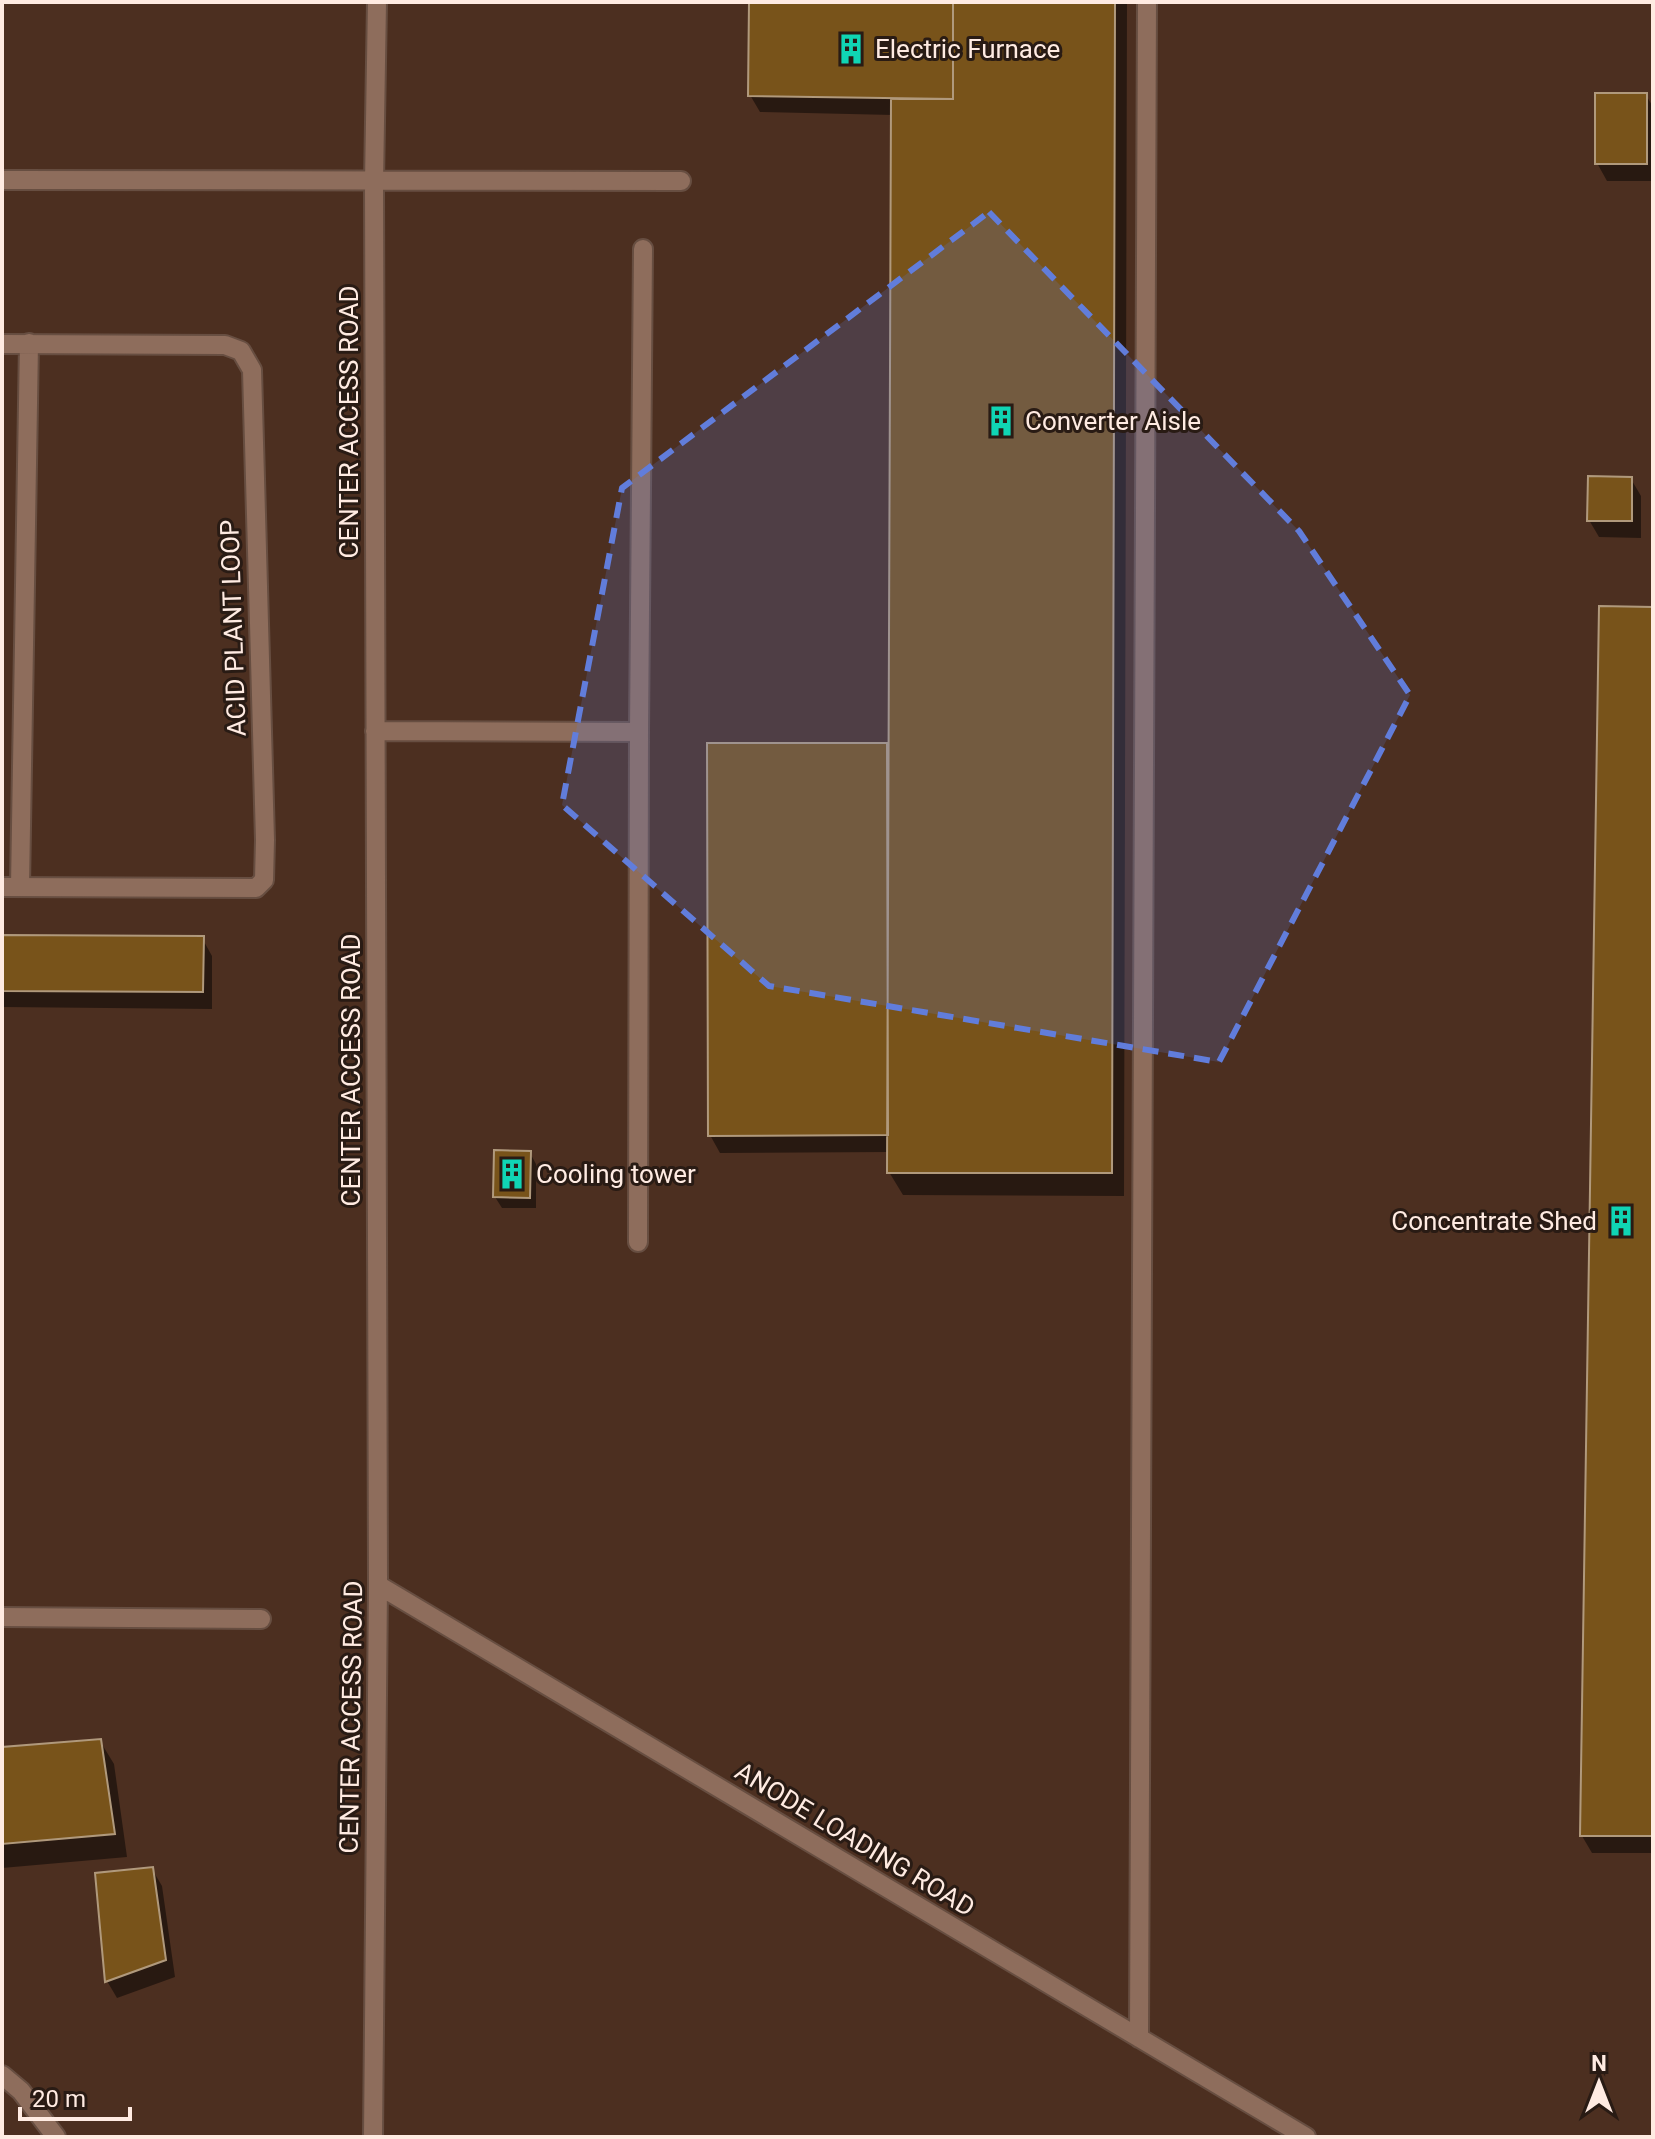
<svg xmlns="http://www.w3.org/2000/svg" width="1655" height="2139" font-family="Roboto,sans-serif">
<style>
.shadow{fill:#0007}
.building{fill:#78531a;stroke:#b0997c;stroke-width:2}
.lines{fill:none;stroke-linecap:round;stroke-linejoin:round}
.service-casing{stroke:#674e41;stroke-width:22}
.service{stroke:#8e6d5c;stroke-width:18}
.marked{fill:#617ddb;fill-opacity:0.2;stroke:#617ddb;stroke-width:6;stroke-dasharray:16 10;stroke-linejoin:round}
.labels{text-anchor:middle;stroke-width:6;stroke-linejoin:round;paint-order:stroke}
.poi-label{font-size:26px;fill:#ffebe2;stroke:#291b14;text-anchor:start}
.street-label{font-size:26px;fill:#ffebe2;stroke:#291b14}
</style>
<rect width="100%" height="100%" fill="#4c2f20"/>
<path class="shadow" d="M751,2H1127L1124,1196L903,1195L889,1172V1152L720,1153L710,1135L886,745L891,753L893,115L760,112L750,95Z
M1646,95L1653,107V181H1607L1597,163Z
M1631,479L1641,496V538L1599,537L1589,520Z
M1653,609V1853H1592L1582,1836Z
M2,937L202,938L212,956V1009L2,1007Z
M530,1153L536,1164V1208H502L495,1197Z
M100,1741L114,1764L127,1857L2,1868V1749Z
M152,1869L162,1886L175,1977L117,1998L107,1981Z"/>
<path class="building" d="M749,2H953V99L748,96Z
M953,2H1115L1112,1173H887L891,99H953Z
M1595,93H1647V164H1595Z
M1588,476L1632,477V521H1587Z
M1599,606L1653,607V1836H1580Z
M707,743H887L888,1135L708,1136Z
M2,935L204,936L203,992L2,991Z
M494,1150L531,1151L530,1198L493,1197Z
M101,1739L115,1834L2,1844V1747Z
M153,1867L166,1960L105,1982L95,1873Z"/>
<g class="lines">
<g class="service-casing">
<path id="service" d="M2,180L681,181
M2,344L225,345L241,351L252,370L265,840L264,880L256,888L2,887
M375,731L639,732L638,1242
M639,732L643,249
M20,887L29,343
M378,1585L1306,2137
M2,1617L261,1619
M1139,2038L1147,2
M2,2075L21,2091L56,2137
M373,2137L378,1585L374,182L377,2"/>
</g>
<use href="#service" class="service"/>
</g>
<path class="marked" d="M989,212L1299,531L1410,695L1219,1062L769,986L562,805L622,488Z"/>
<defs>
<g id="building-bare" transform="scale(2.4)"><path d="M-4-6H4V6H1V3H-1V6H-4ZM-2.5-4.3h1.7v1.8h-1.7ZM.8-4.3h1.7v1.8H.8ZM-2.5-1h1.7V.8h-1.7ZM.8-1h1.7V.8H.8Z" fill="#10d5b4" stroke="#291b14" stroke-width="2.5" paint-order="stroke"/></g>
</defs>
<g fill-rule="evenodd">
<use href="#building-bare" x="851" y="49"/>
<use href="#building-bare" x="1001" y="421"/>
<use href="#building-bare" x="512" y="1174"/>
<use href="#building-bare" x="1621" y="1221"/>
</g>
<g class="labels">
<g class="poi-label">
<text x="875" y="58">Electric Furnace</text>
<text x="1025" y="430">Converter Aisle</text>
<text x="536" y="1183">Cooling tower</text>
<text x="1597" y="1230" text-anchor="end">Concentrate Shed</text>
</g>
<g class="street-label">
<text transform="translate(349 422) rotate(-90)" y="9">CENTER ACCESS ROAD</text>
<text transform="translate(233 628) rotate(-92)" y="9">ACID PLANT LOOP</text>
<text transform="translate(351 1070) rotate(-90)" y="9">CENTER ACCESS ROAD</text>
<text transform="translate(351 1717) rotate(-89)" y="9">CENTER ACCESS ROAD</text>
<text transform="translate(855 1839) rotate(31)" y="9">ANODE LOADING ROAD</text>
</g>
</g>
<rect width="1655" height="2139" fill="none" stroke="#ffebe2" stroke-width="8"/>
<g transform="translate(1599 2083)" stroke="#291b14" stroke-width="6" paint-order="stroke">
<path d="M0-6L14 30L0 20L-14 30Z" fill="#ffebe2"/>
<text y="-12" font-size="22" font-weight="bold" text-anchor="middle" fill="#ffebe2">N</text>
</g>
<path d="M20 2107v12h110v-12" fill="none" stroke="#ffebe2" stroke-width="4"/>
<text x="32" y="2107" font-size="24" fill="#ffebe2" stroke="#291b14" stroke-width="6" paint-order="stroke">20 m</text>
</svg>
